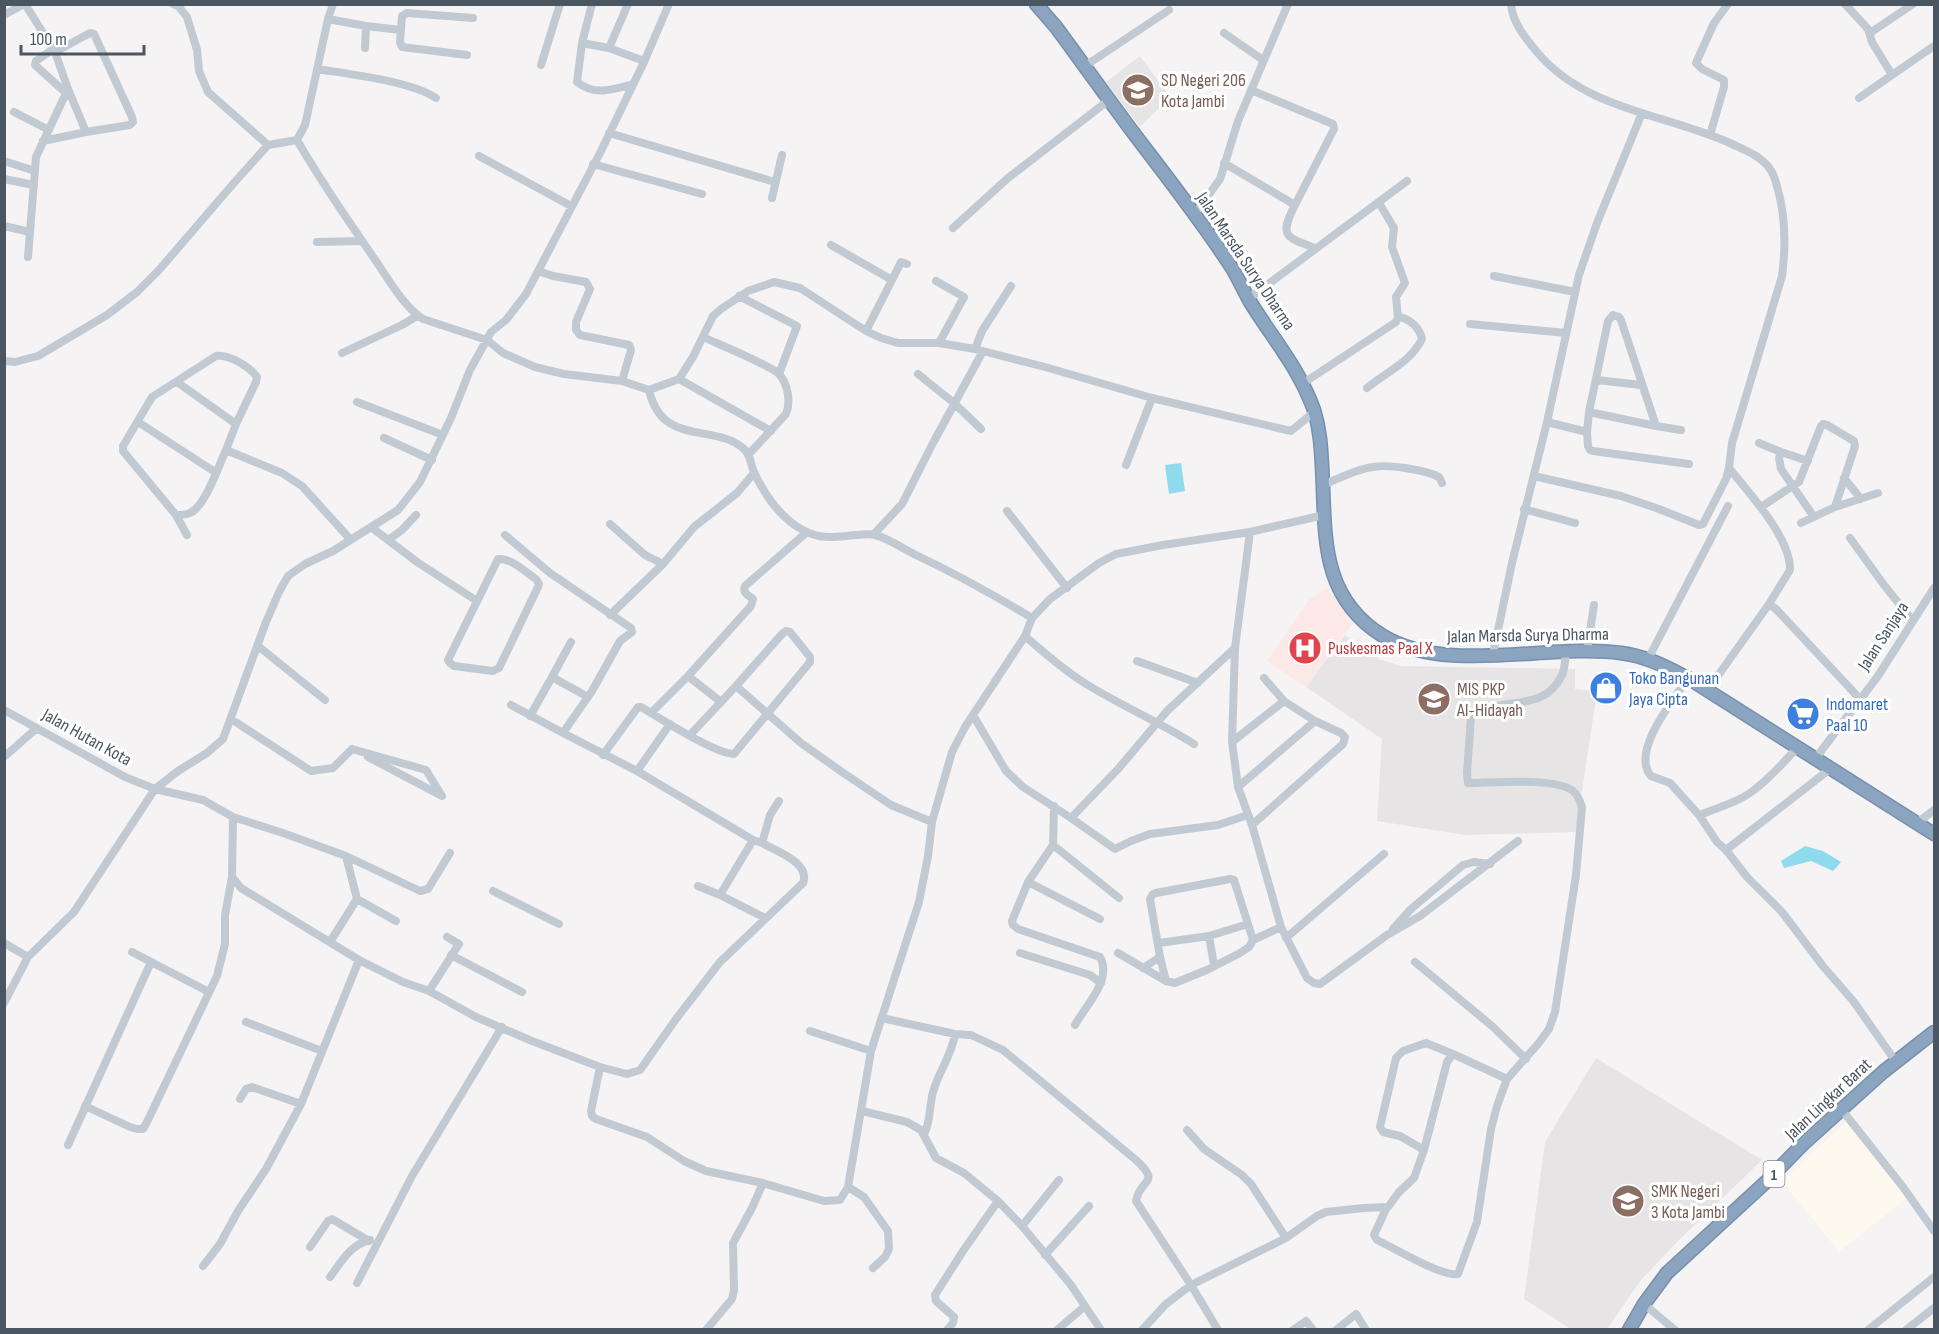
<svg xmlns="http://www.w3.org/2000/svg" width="1939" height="1334" font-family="'Sofia Sans Condensed',sans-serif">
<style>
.commercial{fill:#fdf9ef}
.education{fill:#e6e4e5}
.medical{fill:#fce8e6}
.water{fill:#90daee}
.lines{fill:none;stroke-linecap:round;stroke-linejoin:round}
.highway-casing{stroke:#7690ad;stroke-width:15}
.minor{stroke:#c1cad2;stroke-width:8}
.highway{stroke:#8ba5c1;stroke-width:12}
.labels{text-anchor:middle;stroke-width:6;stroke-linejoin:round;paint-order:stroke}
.shield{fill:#fff;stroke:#808990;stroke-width:1.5}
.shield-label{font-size:16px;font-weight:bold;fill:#4a5661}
.education-label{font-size:18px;fill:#785e54;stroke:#fff;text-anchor:start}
.street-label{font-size:18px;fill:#4a5661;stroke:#fff}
.health-label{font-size:18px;fill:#be3a42;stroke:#fff;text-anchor:start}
.shop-label{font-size:18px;fill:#366cbe;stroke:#fff;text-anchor:start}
</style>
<rect width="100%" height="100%" fill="#f5f3f3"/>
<path class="commercial" d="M1846,1122L1908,1197L1839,1252L1782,1181Z"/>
<path class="education" d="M1140,56L1170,97L1140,127L1106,82Z
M1345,635L1381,660L1402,666L1575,669V689L1597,691L1576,832L1465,835L1377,821L1382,739L1306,687Z
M1596,1058L1762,1160L1678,1241L1641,1280L1607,1329H1571L1524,1299L1545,1142Z"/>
<path class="medical" d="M1327,588L1352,624L1306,687L1267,661L1309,600Z"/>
<path class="water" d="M1181,463L1185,491L1169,494L1165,465Z
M1805,846L1823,851L1841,862L1833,871L1811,861L1784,868L1781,861Z"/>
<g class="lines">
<g class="highway-casing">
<path id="highway" d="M1036,4L1056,27C1081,61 1106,96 1132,131C1166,176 1201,220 1232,268C1238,278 1243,289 1249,300C1272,338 1298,366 1314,410C1320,429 1321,447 1322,466C1326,532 1318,596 1383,636C1447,675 1549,643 1621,653C1646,656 1666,667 1688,678L1934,834
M1629,1330L1644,1304L1667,1273L1767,1181L1802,1145L1883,1072L1934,1032"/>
</g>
<path class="minor" d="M25,4L55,52L68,89L86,132
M173,4L179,7L187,17L197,50L199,71L208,92L268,145
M592,4L582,43L577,82C594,96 613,90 633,84
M1511,4C1512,22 1526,39 1537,52C1585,110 1667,114 1732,144C1745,150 1761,156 1770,169C1774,174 1776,183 1778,190C1786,219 1786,246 1782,276L1732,443L1729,468L1726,479L1703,524L1699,525L1659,509L1621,496L1534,476
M1845,4L1868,29L1872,42L1892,75L1934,46
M4,15L24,4
M328,19L366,26L401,30
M1224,33L1263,60
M1870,33L1913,4
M582,43L609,48L644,61
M365,48L366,26
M609,48L628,4
M53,49L36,61L35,65L66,93
M467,55L402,47L400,42L402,16L407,13L473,18
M541,65L560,4
M1085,66L1169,10
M317,69C348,74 411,81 436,98
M1859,98L1892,75
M14,112L49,130
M609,133L775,182
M1710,135L1724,87V80L1702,69L1696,63L1714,23L1728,4
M297,140C321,182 349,222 376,261C388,279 405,308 423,319L487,340L503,353L535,367L564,374L622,381L649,390
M43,141L86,132L130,125L133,122L132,117L94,34L90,33L55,52
M479,156L571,206
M4,161L35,171
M1224,163L1295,205L1334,129L1333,124L1251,90
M593,164L702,194
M4,179L34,185
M772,198L782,155
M1295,205C1279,236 1285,237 1315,248
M1195,214L1220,179L1238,121L1288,4
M4,226L30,232
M953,228L1008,178L1109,100
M317,242L362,241
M831,245L892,280L866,331
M28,257L36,157L68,89
M538,271L553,276L586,282L590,289L576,322V330L580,335L629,345L631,350L622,381
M1494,276L1575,292
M892,280L901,262L907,264
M936,281L964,297L939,343
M739,296L797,326L779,374
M1248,299L1407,181
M1470,324L1566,333
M703,337C718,344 770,365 779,374C788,384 791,402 786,414L749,454
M975,349L982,331L1011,286
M342,353L402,325L417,316
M4,361L15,362L38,356L107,315L137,292L159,270L233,184L268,145L297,140L305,125L328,19L333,4
M918,374L954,403L981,429
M679,379L771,431
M1597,380L1641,385
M177,382L236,424
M1302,384L1396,322L1398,317L1396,297L1405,283L1392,247L1394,228L1379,203
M1367,388C1386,372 1411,362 1422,339C1420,328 1409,318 1398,317
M357,402L443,435
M1589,412L1656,426
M138,422L215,472
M1547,422L1587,432L1589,412L1608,321L1613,315L1619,317L1621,320L1656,426L1681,430
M1587,432L1588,446L1590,450L1593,451L1689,464
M384,438L432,460
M1759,443L1781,452
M1808,461L1781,452L1779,458L1781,469L1814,517
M1126,465L1152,398
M1844,478L1861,499
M1323,485C1338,479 1356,469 1373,467C1388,464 1426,470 1439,477L1442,483
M1761,507L1799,482L1821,426L1823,424L1827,425L1854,441L1855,446L1835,507L1801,523
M1835,507L1878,493
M1524,509L1575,523
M1007,511L1067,588
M176,515C180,515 186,515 190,513C205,507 219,465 226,450
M610,524L645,555L663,564
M371,527L417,562L477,601
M1250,532L1235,648L1232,742L1235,764L1238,787L1252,825L1281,927L1307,978L1314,983L1320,984L1387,935L1420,916L1518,841
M874,534L902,504L933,443L983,351
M187,535L176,515L123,451V446L152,397L216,356C229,354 250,367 257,377L256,382L236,424L226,450L282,473L302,486L350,539
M505,535L550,573L631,628L632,632L620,641L592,691L565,730V734L637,771L753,840
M1850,538L1884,585L1913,621
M388,540L402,530L416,515
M498,559C512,558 525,572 536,579L539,584L538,587L499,668L493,671L454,666L450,663L448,660Z
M1769,604L1776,609L1861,700
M610,615L663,564L694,527L737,493L754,473
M1032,618C994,595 956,574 916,555C904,549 887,538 875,535C870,533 862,535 857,535C831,537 819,541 796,526C778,514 763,492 754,472C750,464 751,454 743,448C713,423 662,447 649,390L679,379L693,357L713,316L721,309L748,291L774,282L800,288L866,331L881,338L898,343H939L975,349L1045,367L1152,398L1291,431L1314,412
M1025,636C1043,652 1063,669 1083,682C1119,705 1158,721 1194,744
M258,646L325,700
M1587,651L1594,605
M1493,654L1512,563L1547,422L1579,275L1597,223L1642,113
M1648,659L1728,506
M1137,661L1198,683
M552,677L571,642
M1688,678C1674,699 1630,752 1651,776L1670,783L1699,815C1717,808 1739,802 1754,790C1770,778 1784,762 1798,747
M736,686L801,743L842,772L891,805L932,822
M1707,691L1769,604L1790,570C1791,538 1749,493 1729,468
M721,702L688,676L751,606L753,599C748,595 742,593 745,586L807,532
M511,705L565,734
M4,710L125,777L155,789L203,800L233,817L232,877L241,888L359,960L403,982L429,991L476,1017L532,1041L600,1067L627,1074L640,1070L676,1019L720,962L803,883C811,863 776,851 762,843
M651,713L688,676
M973,715L1006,771L1023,787L1071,818L1119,768L1167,711L1235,648
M530,716L552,677L588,697
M231,719L311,771L333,768L352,749
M1232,742L1284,701
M352,749L426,770L442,796
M603,755L638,707H641C662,719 713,753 734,754L810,662V657L790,632L786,631L782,634L736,686L690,735
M4,757L37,728
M368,757L442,796
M1815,759L1878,676L1934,588
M637,771L670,724
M1238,787L1315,721L1284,701L1264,678
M1054,806L1053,845L1119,898
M1699,815L1717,842L1726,850L1747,877L1782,912L1822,965L1854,1002L1896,1062
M233,817L283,833L346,856L420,891L428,889L450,853
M1071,818L1115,849L1131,841L1150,834L1218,825L1248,815
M1917,823L1934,810
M1252,825L1343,744L1345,737L1341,733L1315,721
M1053,845L1028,882L1012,921L1013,925L1018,929L1100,957C1113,980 1085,1006 1075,1025
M1726,850L1830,769
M1028,882L1100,919
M698,886L720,895L765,918
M493,891L559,924
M720,895L753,840L762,843L770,815L779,801
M357,899L396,921
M1393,929L1411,909L1463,865L1474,862L1490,864
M1209,936L1214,965
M1286,938L1384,854
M330,942L357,899L346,856
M4,943L28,957L74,912L155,789L178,771L207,753L223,739L266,622L279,592L288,576L305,564L333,551L398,510L420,482L451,418L470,370L491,332L506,320L526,294L600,153L644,62L669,4
M1159,943L1209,936L1248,924
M132,952L209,992
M1020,953L1090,975L1101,983
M1118,953L1166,981L1175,983L1209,969L1240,953L1249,947L1253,940L1281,927
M451,955L522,992
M1160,957L1166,981
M1415,962L1492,1026L1526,1059
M1143,968L1160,957L1150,899L1153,894L1156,893L1230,879L1234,880L1253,940
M429,991L459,944L447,937
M4,1003L28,957
M882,1018L955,1034L971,1035L1003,1050L1136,1160C1162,1184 1140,1178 1136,1201L1191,1285L1218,1330
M246,1022L322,1051
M810,1031L871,1051
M600,1067L591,1111L592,1116L596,1119L647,1137L684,1161L706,1171L763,1183L824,1201L840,1200L848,1187L871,1051L919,902L928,856L932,822L952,752L965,727L1025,636L1032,618L1050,599L1099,563L1116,554L1163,545L1250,532L1324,515
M240,1099L246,1089L252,1087L301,1104
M85,1106L130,1127L137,1129H143L146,1124L217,976L225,944V915L232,877
M1842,1110L1903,1187L1934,1231
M862,1111L907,1122L921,1130L936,1158L964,1173L998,1201L1022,1226L1071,1285L1101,1330
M1187,1130L1204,1149L1242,1175L1251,1184L1286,1238
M924,1134C931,1122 929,1106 933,1092C939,1070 951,1058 955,1034
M68,1145L151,962
M1424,1150L1400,1136L1383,1132L1380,1127L1396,1058L1403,1051L1426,1043L1453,1054
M848,1187L864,1197L888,1231L889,1249L885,1257L873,1268
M1386,1209L1374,1235L1377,1240C1394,1248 1442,1277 1458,1274L1477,1222L1491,1129L1497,1106L1507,1079L1538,1044L1549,1029L1555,1012L1576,875L1582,807C1580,800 1578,795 1573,791C1556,777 1491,783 1468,783L1467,773L1471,716C1481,711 1491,707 1502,705C1527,701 1549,702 1562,675C1565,669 1565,659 1566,652
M1022,1226L1059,1180
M310,1247L328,1221L332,1219L369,1241
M1045,1255L1089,1206
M203,1266L220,1244L238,1211L266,1169L301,1104L359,960
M330,1277C342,1261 350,1245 370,1240
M357,1283L412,1176L502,1027
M1644,1304L1675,1330
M706,1330L732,1299L734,1290L733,1243L752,1208L763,1183
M947,1330L953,1323L954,1317L936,1301L935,1295L963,1251L998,1201
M1057,1330L1085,1306
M1142,1330L1166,1304L1191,1285L1286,1238L1317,1216L1326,1212L1364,1208L1388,1207L1399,1192L1414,1178L1424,1150L1447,1062L1453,1054L1507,1079
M1293,1330L1306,1321L1313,1330
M1336,1330L1356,1314L1366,1330
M1868,1330L1934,1277
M1906,1330L1934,1308"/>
<use href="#highway" class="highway"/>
</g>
<defs>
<g id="school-disc" transform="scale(1.725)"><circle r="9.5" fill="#8d6e63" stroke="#fff"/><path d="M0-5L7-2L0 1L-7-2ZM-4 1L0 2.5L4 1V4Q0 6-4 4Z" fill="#fff"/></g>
<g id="hospital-disc" transform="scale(1.725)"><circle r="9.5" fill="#e0444e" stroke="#fff"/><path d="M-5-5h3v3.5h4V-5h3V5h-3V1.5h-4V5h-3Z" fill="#fff"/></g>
<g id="shop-disc" transform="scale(1.725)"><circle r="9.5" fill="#3f7fe0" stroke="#fff"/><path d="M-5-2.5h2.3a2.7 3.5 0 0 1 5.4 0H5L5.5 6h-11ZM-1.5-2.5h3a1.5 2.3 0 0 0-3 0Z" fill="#fff"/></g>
<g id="supermarket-disc" transform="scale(1.725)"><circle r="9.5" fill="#3f7fe0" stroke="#fff"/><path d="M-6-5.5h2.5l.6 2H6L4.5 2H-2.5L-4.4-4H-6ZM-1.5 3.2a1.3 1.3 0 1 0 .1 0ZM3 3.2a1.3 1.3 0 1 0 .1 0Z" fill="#fff"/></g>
</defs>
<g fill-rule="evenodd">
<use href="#school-disc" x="1138" y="90"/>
<use href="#hospital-disc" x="1305" y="648"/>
<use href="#shop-disc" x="1606" y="688"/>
<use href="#school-disc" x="1434" y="699"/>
<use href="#supermarket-disc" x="1803" y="714"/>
<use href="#school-disc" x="1628" y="1201"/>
</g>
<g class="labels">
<rect class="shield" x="1763.5" y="1161" width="21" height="26" rx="4.5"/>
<g class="shield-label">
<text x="1774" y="1180">1</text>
</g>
<g class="education-label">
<text x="1161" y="86">SD Negeri 206<tspan x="1161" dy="21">Kota Jambi</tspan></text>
<text x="1457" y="695">MIS PKP<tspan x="1457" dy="21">Al-Hidayah</tspan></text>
<text x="1651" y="1197">SMK Negeri<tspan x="1651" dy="21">3 Kota Jambi</tspan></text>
</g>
<g class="street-label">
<text transform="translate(1246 261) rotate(56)" y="6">Jalan Marsda Surya Dharma</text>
<text transform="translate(1528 635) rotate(-1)" y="6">Jalan Marsda Surya Dharma</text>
<text transform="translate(1883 636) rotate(-57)" y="6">Jalan Sanjaya</text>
<text transform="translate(87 737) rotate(29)" y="6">Jalan Hutan Kota</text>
<text transform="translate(1828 1099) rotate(-43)" y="6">Jalan Lingkar Barat</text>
</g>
<g class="health-label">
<text x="1328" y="654">Puskesmas Paal X</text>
</g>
<g class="shop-label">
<text x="1629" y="684">Toko Bangunan<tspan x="1629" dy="21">Jaya Cipta</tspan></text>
<text x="1826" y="710">Indomaret<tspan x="1826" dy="21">Paal 10</tspan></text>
</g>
</g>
<rect width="1939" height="1334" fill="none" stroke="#4a5661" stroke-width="12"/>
<path d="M21 45v9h123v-9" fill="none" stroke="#4a5661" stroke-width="3"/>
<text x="30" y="45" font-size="18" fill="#4a5661" stroke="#ffffff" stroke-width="4.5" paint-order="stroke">100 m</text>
</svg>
